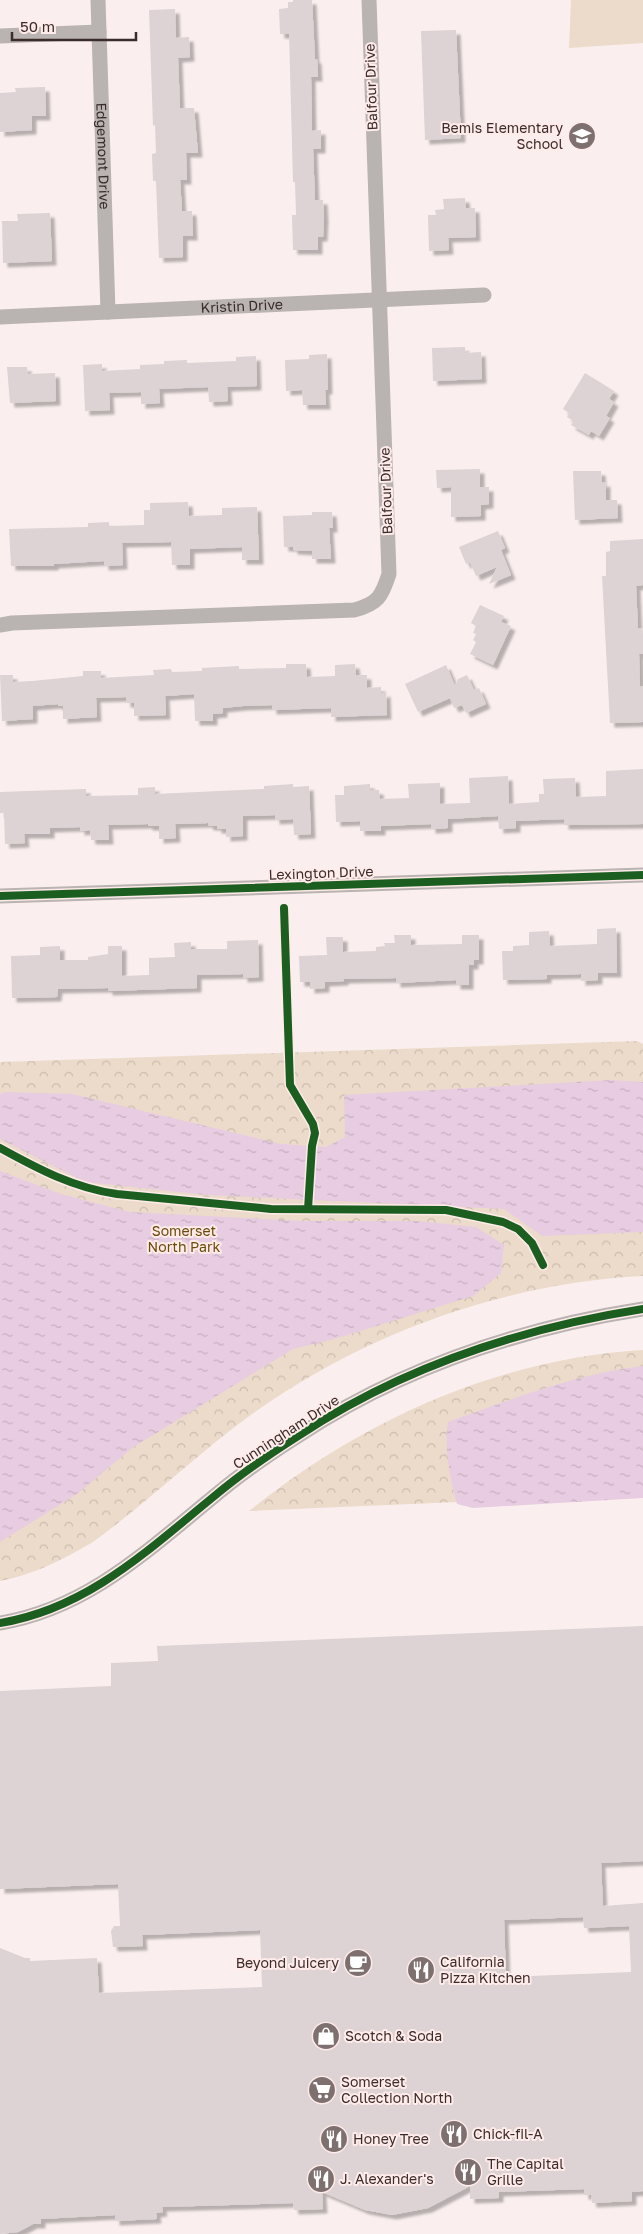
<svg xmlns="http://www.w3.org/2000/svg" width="643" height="2234" font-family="'Golos Text',sans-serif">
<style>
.forest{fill:url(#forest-crowns)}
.pitch{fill:#ecdbca}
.water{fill:url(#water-ripples)}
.building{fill:#ddd3d4;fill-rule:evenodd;filter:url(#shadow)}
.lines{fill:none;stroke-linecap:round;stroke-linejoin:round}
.minor{stroke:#b9b3b1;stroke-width:15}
.cycleway-casing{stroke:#ffebe9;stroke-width:11}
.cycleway{stroke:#1b5e20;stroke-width:8}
.labels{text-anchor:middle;stroke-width:4;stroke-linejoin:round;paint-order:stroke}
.street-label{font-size:14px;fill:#392c2b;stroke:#ffebe9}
.poi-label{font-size:14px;fill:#392c2b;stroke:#ffebe9;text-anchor:start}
.park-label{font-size:14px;fill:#6d4a09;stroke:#ffebe9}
</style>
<defs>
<pattern id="forest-crowns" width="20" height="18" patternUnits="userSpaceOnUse" patternTransform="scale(1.25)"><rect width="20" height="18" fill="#ecdbca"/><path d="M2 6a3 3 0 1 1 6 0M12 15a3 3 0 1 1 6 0" fill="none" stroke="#cbbcae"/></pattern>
<pattern id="water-ripples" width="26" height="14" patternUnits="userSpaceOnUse" patternTransform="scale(1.25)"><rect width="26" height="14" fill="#e8cce1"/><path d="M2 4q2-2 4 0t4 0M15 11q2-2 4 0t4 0" fill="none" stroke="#c8afc1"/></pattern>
<filter id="shadow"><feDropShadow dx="4.5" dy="4.5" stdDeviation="1" flood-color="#0004"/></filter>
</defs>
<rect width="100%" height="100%" fill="#faefee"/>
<path class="forest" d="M637,1041L643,1044V1276C504,1283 365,1333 252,1414C197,1454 148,1502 93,1542C64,1559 33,1575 0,1581V1062Z
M643,1350V1494L249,1511C362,1420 497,1359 643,1350Z"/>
<path class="pitch" d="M571,0H643V43L569,48Z"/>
<path class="water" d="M611,1080L643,1082V1232L542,1236L504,1209L206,1195L85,1182L0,1139V1094L5,1092L72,1094L281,1144L326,1147L345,1137L344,1095Z
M0,1171L61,1194L130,1212L302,1221H417L476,1227L504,1245L501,1273L473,1296L338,1338L293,1349L132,1448L77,1494L0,1542Z
M643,1366V1498L473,1508L457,1504C450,1479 444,1447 448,1422C509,1400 578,1373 643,1366Z"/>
<path class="building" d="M293,0H312L315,59H317L318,77H311L312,131L321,130V149H313L315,200H323L324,217L323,237H318V250H293L292,215H296L295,182H293L289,34H280L279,9L288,8V2H293Z
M175,9L176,38L189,37L190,57L178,58L180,108H194L198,153H186L187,180H180L182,211H192L193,236H183V257L159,258L156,181H153L152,154L156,153L155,125L153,126L149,10Z
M456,30L461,138L425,140L421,31Z
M45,87L46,116H32V130L0,132V93L16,92L15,88Z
M465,198L466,208H475L476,237L448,238L449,250L429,251L428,215H436L435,210L444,209L443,199Z
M50,213L52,261L3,263L2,221H18L17,214Z
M465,347V353L481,352L482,379L433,381L432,348Z
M327,354L328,390H325L326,405H303L302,390L286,391L285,360L309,359V355Z
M256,356L257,386L227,387L228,401L209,402L208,387L159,389L160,403L141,404V392L109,393L110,410L85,411L83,365L102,364V371L140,369V365L164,364V361L187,360V363L236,361V357Z
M7,367H27L28,374L55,373L56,401L10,403Z
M585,373L614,391L609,399L614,402L606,416L610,418L599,436L591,431L589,435L571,425L574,421L567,417L569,413L563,409Z
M480,469V487H489V504L481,505V516L451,517V487L437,488L436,470Z
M573,471H601L602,483L606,482V500H617L618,518L575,520Z
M188,502L189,516L222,515V508L257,507L259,560H242V547L190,549V565H172L171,542L122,543L123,565L104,566V561L54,564V566H11L9,529L88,527V523L109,522V526L144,525V510H150V503Z
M312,512H332L333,528H329L331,559H312V551L293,550V547H284L283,516L312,515Z
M498,531L505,548L501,550L511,575L489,584L497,567L476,576L470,562L466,564L459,547Z
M643,539V585L636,586L638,629L642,628L643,635V654H639L640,687L643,686V722L610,723L602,576H606V552L610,551V541Z
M480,605L504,616L501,622L511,626L493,665L470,654L476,642L473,640L476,634L473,633L476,626L471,623Z
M286,664H306L307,677L335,676V665L355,664L356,675H367V688L381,687V694L386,692L387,715L331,717V708L272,710V705L243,706L223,708V713L213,714V721H195L194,694L165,696L166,715L134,716V703H126V697L96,698L97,717L63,719V706H58V704L33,706V719L2,721L0,675H13V682L32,681L83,676V671H101V678L154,675L153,670L171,669L172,672L202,671V668L239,666V669L286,668Z
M446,665L455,686L458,679L467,675L474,690L479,688L486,704L466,713L462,705L454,708L450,698L418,712L405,684Z
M643,769V824L564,825V819L516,821V828L499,829L498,816L448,819V828L431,829V824L381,826V831H360V821L336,822L335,795H344V786L370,784V790H379L380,799L409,798L408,784L440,783V804L470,803L469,778L508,776L509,804L539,802V794H544L543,779L575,778L576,797L606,796V771Z
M293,784V787L309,786L311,834L294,835L293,819L275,820V815L243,816V836L226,837V829H217V826H209L208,823L175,824L176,838L159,839V826H148V824L108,825L109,840H91L90,830L80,831V827L50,828V834H24L25,843L5,844L4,813H0V792L86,789V796L138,795V788L155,787V794L264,789V786Z
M616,928L617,973H598V980L581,981V974L547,975V979L503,980L502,951H513V946L529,945V932L549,931L550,946L597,944V929Z
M394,935H411V945L462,944V935H479V960H474V965H469V985H456V980L396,983V978L344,979V981L325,982V988L310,989V982H300L299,956L327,955L326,937H343V952L376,951V947L385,946L384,943H395Z
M258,940L259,977L243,978V974L197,975V988L108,991V988L58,989L57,997L12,998L11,956L40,955V947L60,946V960H88V957L108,954V946H122V976L149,975V958L175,957L174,943L191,942V949H227V941Z
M643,1626V1861L601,1863L603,1906L643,1903V2191L632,2192V2201L592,2203L591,2195H584V2189L499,2192V2198L470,2199V2186L428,2208L392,2215L365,2210L322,2192L323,2209L294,2210L293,2203L162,2207L163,2212L156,2213L157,2219L115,2221V2215L41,2219V2224H33L18,2232L0,2234V1948L25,1958H30V1961L97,1958L99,1993L262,1987L260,1930L142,1935L143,1946L113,1947L111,1931L114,1926H120L118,1884L0,1889V1691L111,1686V1663L158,1661L157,1646ZM583,1917L584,1928L629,1926L631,1972L506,1977L504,1920Z"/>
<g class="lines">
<g class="minor">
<path id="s1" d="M98,0L108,312"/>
<path d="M0,36L99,32"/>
<path id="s2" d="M0,317L484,295"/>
<path d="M0,625L12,623L354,610C378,604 382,596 389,574L369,0"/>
<path d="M0,896L643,875"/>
<path d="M0,1623C86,1609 147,1551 212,1498C239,1475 268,1455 298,1436C401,1368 522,1328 643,1309"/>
</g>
<g class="cycleway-casing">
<path id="cycleway" d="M0,896L643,875
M284,908L290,1085L313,1124L315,1133L312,1146L308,1209
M0,1148C38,1169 74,1188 117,1194L271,1209L446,1210L503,1222L518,1229L532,1243L543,1265
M0,1623C86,1609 147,1551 212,1498C239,1475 268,1455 298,1436C401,1368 522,1328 643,1309"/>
</g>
<use href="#cycleway" class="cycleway"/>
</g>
<defs>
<g id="school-disc" transform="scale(1.4375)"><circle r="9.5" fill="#7d706f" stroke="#ffebe9"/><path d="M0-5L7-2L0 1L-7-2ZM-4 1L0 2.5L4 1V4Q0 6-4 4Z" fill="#fff"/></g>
<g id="cafe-disc" transform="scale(1.4375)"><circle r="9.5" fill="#7d706f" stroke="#ffebe9"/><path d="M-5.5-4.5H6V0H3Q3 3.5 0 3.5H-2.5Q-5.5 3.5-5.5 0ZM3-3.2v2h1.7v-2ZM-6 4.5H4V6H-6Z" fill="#fff"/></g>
<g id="restaurant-disc" transform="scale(1.4375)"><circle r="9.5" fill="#7d706f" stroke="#ffebe9"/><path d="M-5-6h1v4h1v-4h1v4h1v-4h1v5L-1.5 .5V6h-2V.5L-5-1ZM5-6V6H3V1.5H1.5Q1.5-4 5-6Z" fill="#fff"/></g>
<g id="shop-disc" transform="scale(1.4375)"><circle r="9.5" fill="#7d706f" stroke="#ffebe9"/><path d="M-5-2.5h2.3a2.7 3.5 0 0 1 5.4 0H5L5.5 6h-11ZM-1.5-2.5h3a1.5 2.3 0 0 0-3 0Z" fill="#fff"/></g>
<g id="supermarket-disc" transform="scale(1.4375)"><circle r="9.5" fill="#7d706f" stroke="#ffebe9"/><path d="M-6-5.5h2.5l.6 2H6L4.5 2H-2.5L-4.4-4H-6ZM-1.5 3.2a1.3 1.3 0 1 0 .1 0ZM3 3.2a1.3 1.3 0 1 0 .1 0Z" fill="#fff"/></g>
</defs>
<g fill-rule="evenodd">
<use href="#school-disc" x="582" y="136"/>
<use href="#cafe-disc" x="358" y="1963"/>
<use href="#restaurant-disc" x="421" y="1970"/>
<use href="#shop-disc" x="326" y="2036"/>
<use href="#supermarket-disc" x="322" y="2090"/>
<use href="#restaurant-disc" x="454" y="2134"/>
<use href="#restaurant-disc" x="334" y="2139"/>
<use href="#restaurant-disc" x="468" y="2172"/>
<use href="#restaurant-disc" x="321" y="2179"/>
</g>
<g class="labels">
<g class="street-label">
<text transform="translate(371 87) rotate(-92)" y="5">Balfour Drive</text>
<text dy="5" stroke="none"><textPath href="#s1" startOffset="156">Edgemont Drive</textPath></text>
<text dy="5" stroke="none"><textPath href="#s2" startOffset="242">Kristin Drive</textPath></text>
<text transform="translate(386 491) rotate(-92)" y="5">Balfour Drive</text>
<text transform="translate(321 873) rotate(-2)" y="5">Lexington Drive</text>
<text transform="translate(286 1432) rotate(-33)" y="5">Cunningham Drive</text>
</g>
<g class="poi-label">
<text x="563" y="133" text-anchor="end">Bemis Elementary<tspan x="563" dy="16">School</tspan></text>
<text x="440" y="1967">California<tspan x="440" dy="16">Pizza Kitchen</tspan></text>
<text x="339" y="1968" text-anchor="end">Beyond Juicery</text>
<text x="345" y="2041">Scotch &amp; Soda</text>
<text x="341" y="2087">Somerset<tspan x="341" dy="16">Collection North</tspan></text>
<text x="473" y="2139">Chick-fil-A</text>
<text x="353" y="2144">Honey Tree</text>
<text x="487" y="2169">The Capital<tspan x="487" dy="16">Grille</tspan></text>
<text x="340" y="2184">J. Alexander's</text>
</g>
<g class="park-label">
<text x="184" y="1236">Somerset<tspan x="184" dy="16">North Park</tspan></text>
</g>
</g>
<path d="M12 32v8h124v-8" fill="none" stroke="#392c2b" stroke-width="2.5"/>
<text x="20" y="32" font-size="15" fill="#392c2b" stroke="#ffebe9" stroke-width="4" paint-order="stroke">50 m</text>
</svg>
